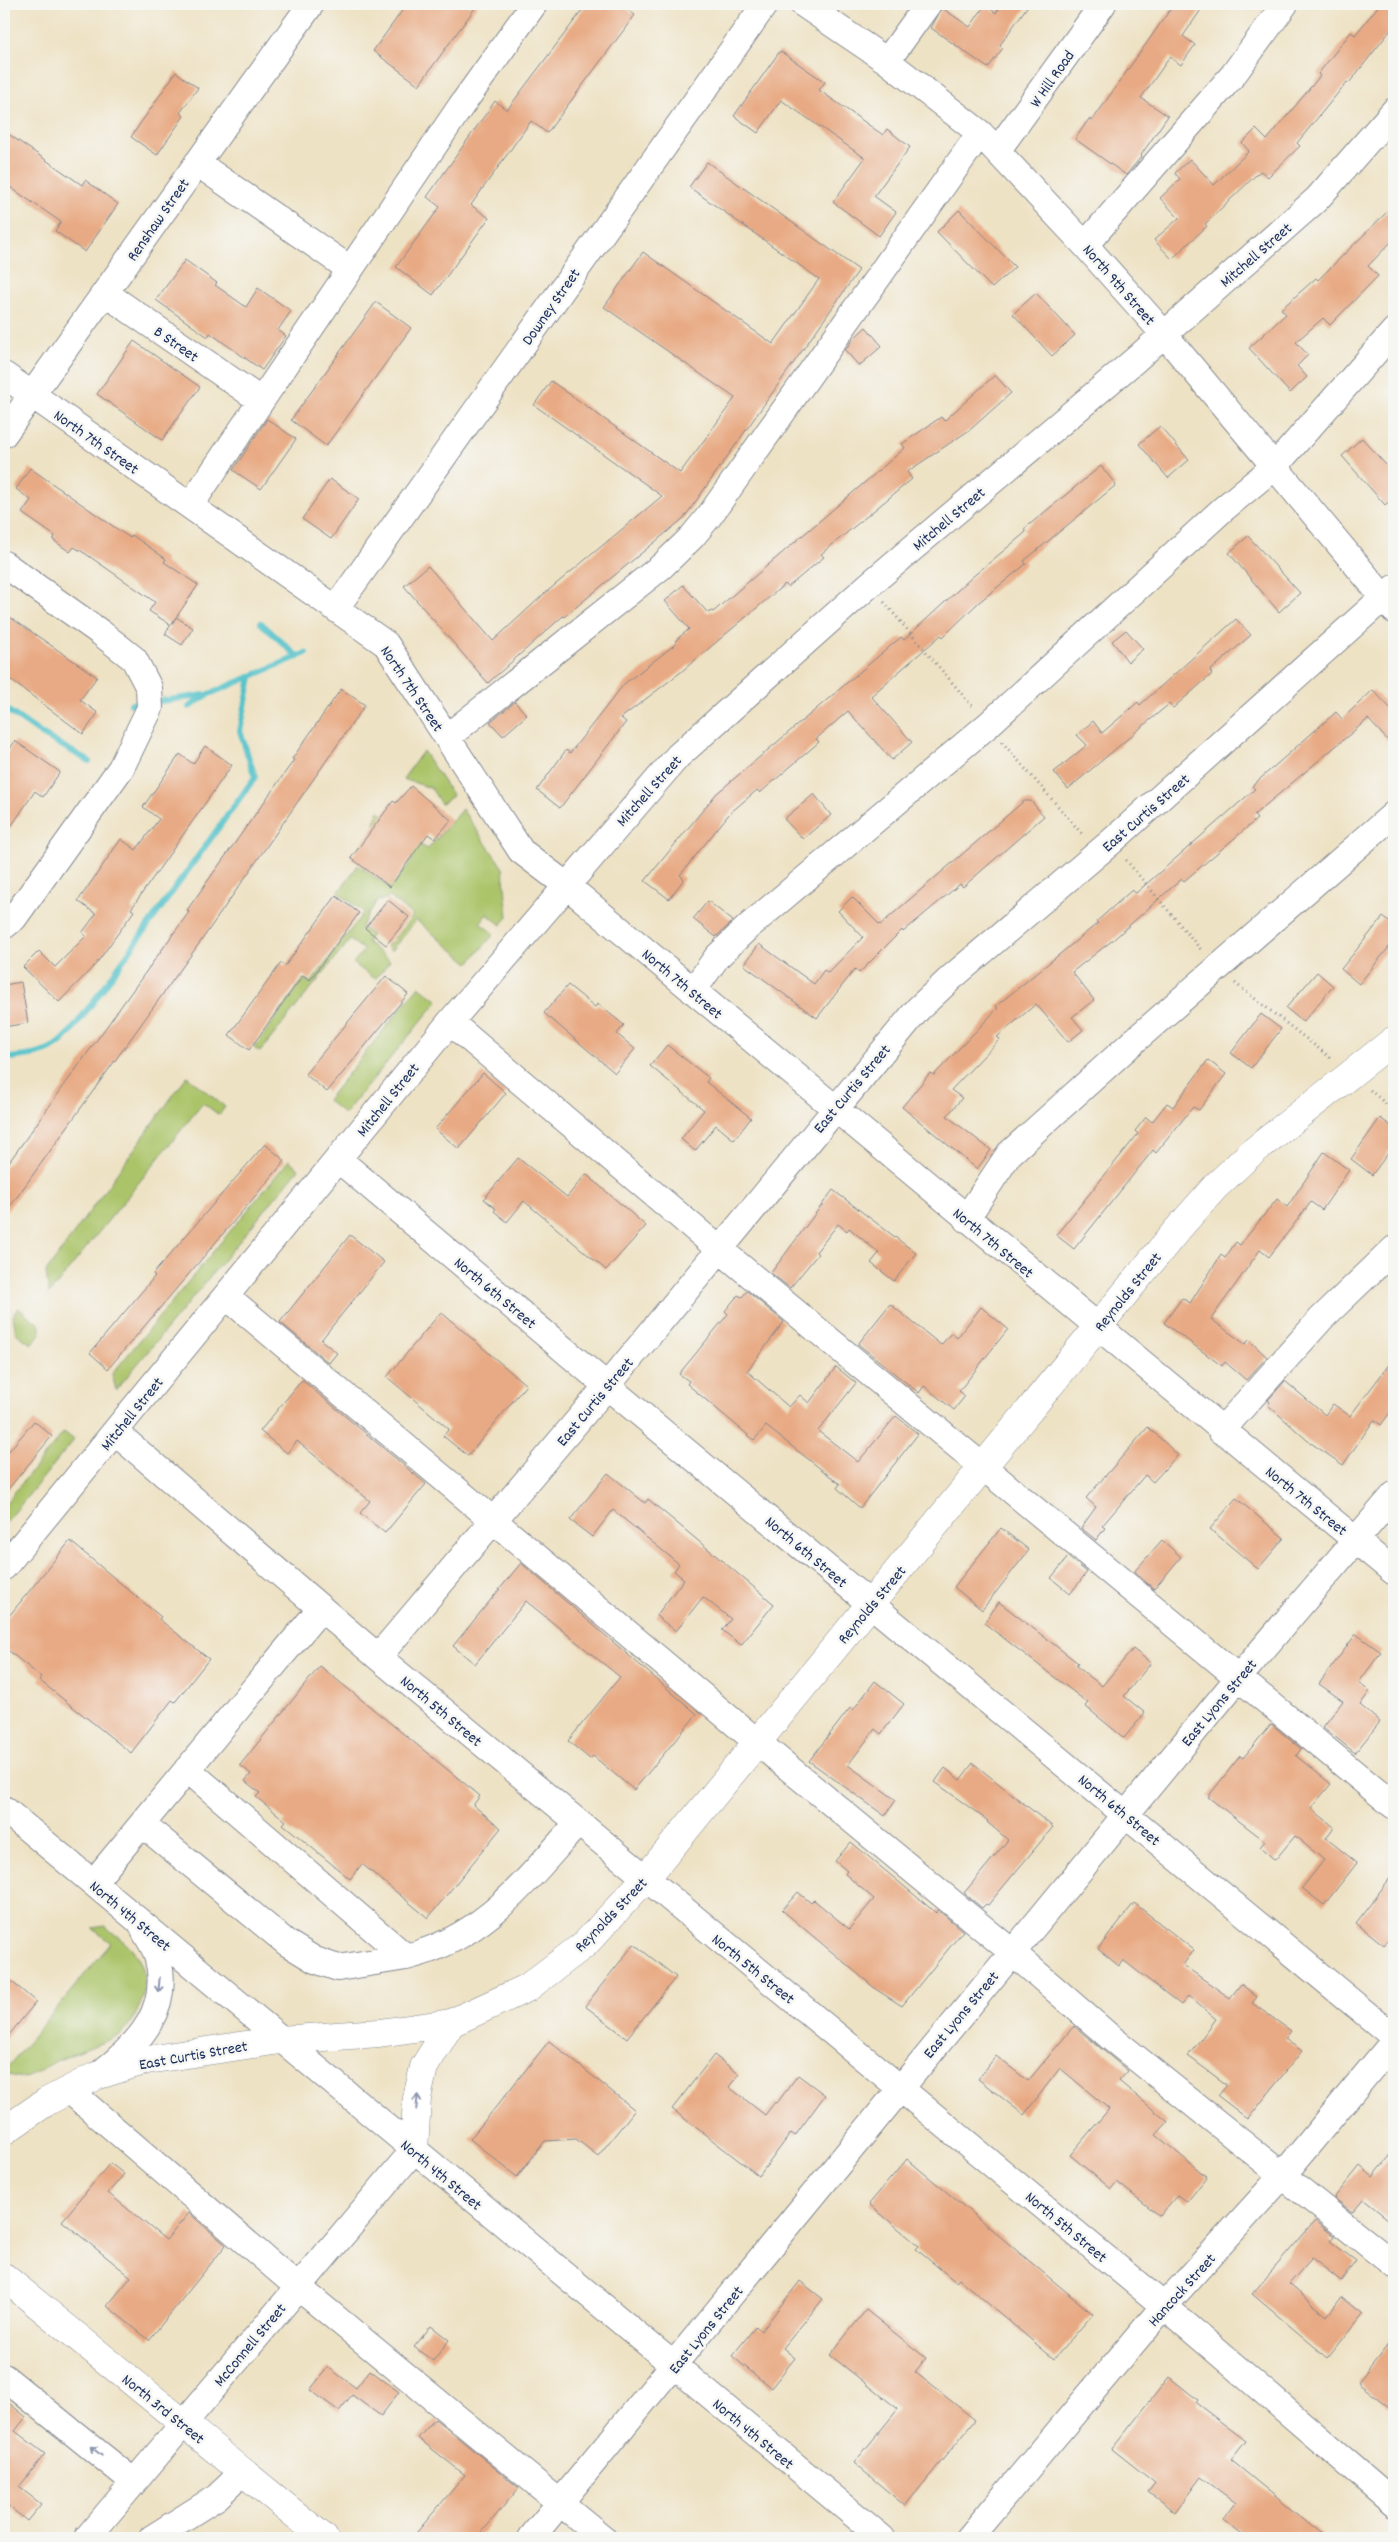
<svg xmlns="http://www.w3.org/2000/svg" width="1398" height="2542" font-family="Dekko,sans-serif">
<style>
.green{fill:#abc469;stroke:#637a64}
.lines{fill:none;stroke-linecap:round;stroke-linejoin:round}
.stream{stroke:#56c3ca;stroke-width:6}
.building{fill:#e8aa84}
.minor-casing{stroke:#848891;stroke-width:28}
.major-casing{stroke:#848891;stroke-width:29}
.path{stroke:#848891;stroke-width:3;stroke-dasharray:1 4;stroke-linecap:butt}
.minor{stroke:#fff;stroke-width:26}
.major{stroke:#fff;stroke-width:28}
.oneway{stroke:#8d97ae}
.labels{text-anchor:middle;stroke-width:5;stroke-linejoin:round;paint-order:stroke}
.street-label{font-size:16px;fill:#1b2f5e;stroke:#f6f6f2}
</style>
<rect width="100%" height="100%" fill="#f6f6f2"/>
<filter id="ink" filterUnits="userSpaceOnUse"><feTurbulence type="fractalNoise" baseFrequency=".02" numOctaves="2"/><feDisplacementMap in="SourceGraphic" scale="10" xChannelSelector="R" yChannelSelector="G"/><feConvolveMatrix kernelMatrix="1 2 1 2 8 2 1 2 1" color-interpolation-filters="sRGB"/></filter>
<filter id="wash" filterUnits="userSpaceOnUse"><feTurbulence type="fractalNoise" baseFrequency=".0096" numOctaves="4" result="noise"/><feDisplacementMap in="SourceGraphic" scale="20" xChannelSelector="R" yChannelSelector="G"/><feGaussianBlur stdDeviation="1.12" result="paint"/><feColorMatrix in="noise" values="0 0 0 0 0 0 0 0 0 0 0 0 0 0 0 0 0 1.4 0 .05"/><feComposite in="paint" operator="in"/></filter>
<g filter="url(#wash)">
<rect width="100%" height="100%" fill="#eee2c4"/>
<path class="green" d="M423,751L453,796L441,804L431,788L403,779Z
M462,809L503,868L508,917L501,925L487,914L480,923L494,934L469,963L416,920L391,951L387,947L413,916L390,897L376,902L361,927L372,935L367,942L390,961L376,978L372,977L353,963L364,950L350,940L260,1052L254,1048L304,979L311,983L364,912L338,893L358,865L387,886L374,870L394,884L413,858L392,843L396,837L374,822L379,811L418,844L428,849Z
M419,986L438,1001L344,1114L327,1100Z
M187,1076L225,1107L219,1115L203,1103L49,1294L46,1272Z
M289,1160L299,1169L116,1390L112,1374Z
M18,1308L39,1324L41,1333L31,1344L16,1333L13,1316Z
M64,1432L74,1440L4,1525V1505Z
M105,1926C115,1935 129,1944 136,1955C155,1982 140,2013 121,2035L56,2061L25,2079L10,2075L5,2070L111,1943L92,1928Z"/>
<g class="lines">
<path class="stream" d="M261,623L298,657
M154,702L204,695
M131,704L144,703
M189,707L207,695L306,653
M4,708L43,735L89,761
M4,1059C19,1056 41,1056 54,1047C69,1038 80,1018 91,1005L255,777L240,731L251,677"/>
</g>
<g id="blocks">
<path class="building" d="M407,4H478L419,85L373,51Z
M587,4H620L635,15L547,133L531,121L471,205L489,218L433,295L396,267L440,207L427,197L495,101L507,110Z
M1002,4H1029L1000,45L1003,48L988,68L931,28L942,8L970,27L985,5L996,13Z
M1174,4H1205L1183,36L1195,45L1181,65L1170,57L1141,98L1168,116L1141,155L1142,156L1126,175L1075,139L1089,119L1092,121Z
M1380,4H1394V26L1349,83L1347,82L1297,143L1300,146L1268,177L1261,171L1257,174L1205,224L1207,226L1172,259L1154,240L1179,218L1160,198L1180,179L1175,173L1190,159L1214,185L1249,151L1242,143L1256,129L1267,140L1320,76L1318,74L1351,32L1355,35Z
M780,51L825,82L819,90L883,135L887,129L910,147L874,196L896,212L879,236L833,202L865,158L781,100L758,133L734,116Z
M176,72L198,88L180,113L184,116L157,155L131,137Z
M4,131L82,185L85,180L118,204L85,252L55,231L61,222L4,183Z
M707,162L859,270L684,518L564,617L563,616L488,683L404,586L428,566L493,641L544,594L662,496L534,405L551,381L680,473L735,398L604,307L643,252L773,344L819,279L689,187Z
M1394,205V239L1368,266L1378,276L1330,325L1323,318L1296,342L1308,355L1297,366L1307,377L1290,393L1249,348L1286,314L1281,309L1316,278L1318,280Z
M959,210L1015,267L992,288L937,232Z
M185,260L217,283L215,285L246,307L258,288L291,311L278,330L286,336L262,370L210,333L208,337L156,300Z
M1036,293L1075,335L1052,356L1013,314Z
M376,302L411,328L326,446L291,420Z
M866,327L882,346L859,366L845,350L854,338Z
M134,341L200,387L162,440L97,394Z
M995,375L1011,393L971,429L907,472L912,479L821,554L824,557L788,587L785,584L681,672L621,718L626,722L560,808L537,790L566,750L570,753L624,684L677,643L675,641L689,629L665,601L683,585L708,613L712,611L713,612L905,448L902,444L941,417L944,421Z
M267,419L296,439L261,489L233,470Z
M1160,426L1189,460L1168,478L1139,444Z
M1362,438L1394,474V497L1385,505L1342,456Z
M1101,466L1116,485L1024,561L1026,564L978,603L943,637L941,635L871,696L912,742L892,760L848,711L816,739L819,742L760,793L757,790L730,813L680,875L684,879L669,899L645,881L716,794L901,637L904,640L971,578L1026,532L1024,529Z
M30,468L130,538L132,535L166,559L164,562L198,585L171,625L149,611L155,602L86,554L74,547L70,552L53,540L55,536L22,513L31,500L16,489Z
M330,479L359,499L331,539L302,519Z
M1248,536L1300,593L1279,612L1229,553Z
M4,613L97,677L80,700L98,713L83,734L4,675Z
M176,617L193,628L182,645L165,634Z
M1236,619L1251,635L1210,671L1212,674L1173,708L1169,704L1068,789L1054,772L1087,745L1077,735L1093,721L1102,733L1138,702L1140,705Z
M1126,630L1143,649L1128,662L1112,641Z
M341,689L365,705L201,941L4,1215V1169L189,912L187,910L294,760L292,759Z
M1373,690L1394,712V747L1368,719L1254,815L1257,819L1184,881L1182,879L1170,889L1113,940L1072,972L1094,1000L1072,1017L1083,1030L1068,1042L1036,1004L997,1037L1000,1039L951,1090L962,1098L947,1116L991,1150L977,1169L902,1107L930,1073L934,1075L998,1008L996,1006L1098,923L1096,922L1132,890L1136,893L1255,789L1252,786L1336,712L1342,719Z
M515,702L527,715L503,736L490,722Z
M15,741L60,772L43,797L35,791L4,837V758Z
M205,746L232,765L131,909L134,911L96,964L59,1002L23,967L39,951L55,967L86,936L82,933L96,914L78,901L121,839L136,850L159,819L143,807L180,754L193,764Z
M411,786L451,820L435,839L428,834L390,887L351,858L393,801L396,803Z
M814,794L831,815L803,839L784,819Z
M1024,801H1031L1044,816L963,887L960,884L903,932L902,930L859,973L855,969L817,1018L744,965L759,944L814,984L824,970L828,973L863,937L838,911L852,897L880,925Z
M336,896L359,913L310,980L303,975L249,1050L229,1035L281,963L285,966Z
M388,900L409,917L386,945L365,928Z
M708,901L733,921L716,937L693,919Z
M1383,917L1394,926V941L1359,984L1341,969Z
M1317,972L1333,986L1303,1022L1286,1008Z
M386,976L408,994L327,1092L305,1074Z
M21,982L28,1023L4,1027V985Z
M568,985L595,1007L598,1004L624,1025L617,1034L635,1049L615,1073L544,1013Z
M1261,1014L1281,1029L1251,1068L1231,1053Z
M667,1045L709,1078L706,1082L751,1118L734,1140L716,1125L695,1151L681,1139L704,1110L650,1066Z
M1208,1060L1226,1074L1199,1110L1193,1107L1156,1153L1153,1150L1074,1249L1056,1235L1138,1134L1135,1131L1146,1117L1152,1122L1167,1103L1173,1107Z
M483,1073L506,1093L459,1149L435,1129Z
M1380,1118L1394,1128V1145L1372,1175L1351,1159Z
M265,1144L285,1161L108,1369L90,1353L155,1276L153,1274Z
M1324,1152L1349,1170L1322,1210L1311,1202L1269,1257L1260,1250L1211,1319L1245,1344L1249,1340L1267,1357L1246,1380L1225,1362L1222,1366L1164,1323L1182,1298L1190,1303L1221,1255L1225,1258L1236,1242L1240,1245L1277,1199L1287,1207Z
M518,1158L567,1197L586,1174L646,1226L606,1270L524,1201L507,1222L494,1211L496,1209L484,1199Z
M833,1190L916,1253L894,1281L871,1263L879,1253L849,1228L847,1231L838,1224L816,1252L818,1254L790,1288L771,1273Z
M350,1235L384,1262L321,1340L337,1353L329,1363L280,1322Z
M747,1291L784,1322L747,1371L789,1407L800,1395L809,1403L836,1367L856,1383L818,1431L858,1462L896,1416L918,1434L860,1508L837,1488L840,1484L766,1426L754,1440L687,1384L689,1381L679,1374L728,1314L725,1311L738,1295L742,1297Z
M890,1304L941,1345L951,1333L957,1338L981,1307L1008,1329L959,1391L965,1396L954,1410L924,1386L919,1393L858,1344Z
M441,1312L526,1385L468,1456L443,1436L449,1429L387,1377Z
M1394,1358V1407L1381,1425L1374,1420L1343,1465L1308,1441L1268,1405L1270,1402L1268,1400L1285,1381L1325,1415L1333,1404L1350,1416Z
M302,1380L426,1484L385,1533L360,1513L370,1501L297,1441L287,1453L260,1431Z
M34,1421L52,1436L4,1494V1457Z
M1148,1427L1178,1455L1153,1482L1145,1475L1102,1526L1105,1528L1096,1540L1081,1528L1096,1507L1086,1498Z
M608,1473L645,1503L648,1499L774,1604L741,1645L722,1630L731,1619L703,1597L676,1631L656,1616L684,1579L674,1571L679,1564L613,1510L592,1537L570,1520Z
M1236,1498L1284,1538L1258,1569L1210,1529Z
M1001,1528L1029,1550L982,1610L954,1587Z
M1162,1540L1181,1557L1154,1589L1134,1572Z
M70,1541L161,1617L159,1619L209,1659L175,1702L172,1700L131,1753L39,1680L41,1677L4,1647V1622Z
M1068,1557L1087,1572L1070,1594L1051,1578Z
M521,1563L697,1714L634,1790L593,1756L590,1759L568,1741L620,1677L526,1601L475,1664L453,1646Z
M999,1602L1078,1663L1076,1666L1102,1686L1133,1649L1151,1663L1124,1696L1145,1713L1124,1738L1085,1706L1088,1703L984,1623Z
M1356,1634L1381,1652L1359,1682L1370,1691L1360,1705L1380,1722L1355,1753L1323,1727L1343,1701L1319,1684Z
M320,1666L480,1796L473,1805L501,1828L428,1918L362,1864L350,1879L283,1824L286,1821L256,1797L260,1793L245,1781L251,1774L240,1765Z
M875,1681L904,1704L881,1734L875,1729L848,1765L896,1800L885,1816L809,1761L850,1708L853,1710Z
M1271,1724L1301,1749L1296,1756L1331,1784L1311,1808L1334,1827L1326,1838L1357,1863L1324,1905L1302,1888L1324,1860L1295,1836L1275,1860L1260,1847L1265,1841L1208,1797L1240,1756L1243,1758Z
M973,1763L1053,1827L988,1905L986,1904L982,1908L964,1893L1008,1840L987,1822L988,1821L935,1782L945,1768L960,1780Z
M851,1842L936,1913L938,1910L963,1931L902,2006L877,1990L782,1910L798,1892L811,1903L814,1900L849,1929L874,1899L845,1874L847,1871L835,1861Z
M1394,1873V1933L1384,1945L1356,1923Z
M1134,1903L1194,1950L1183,1965L1230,1998L1241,1984L1257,1997L1252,2003L1291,2031L1285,2039L1302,2051L1248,2119L1218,2096L1227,2085L1188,2056L1216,2019L1188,1996L1181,2005L1123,1960L1119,1966L1098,1949Z
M634,1944L676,1977L627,2038L585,2006Z
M4,1975L36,2002L4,2041Z
M1074,2026L1128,2071L1119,2081L1168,2122L1156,2135L1207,2177L1187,2202L1177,2195L1160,2216L1117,2182L1111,2189L1070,2155L1109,2109L1060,2068L1024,2115L978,2079L996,2056L1028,2081Z
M549,2041L635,2110L598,2156L576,2139L545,2141L517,2177L470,2139Z
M714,2055L739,2074L729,2087L765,2115L775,2102L777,2103L798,2075L825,2095L795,2136L791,2133L759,2176L672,2109Z
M1394,2151V2224L1363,2199L1352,2212L1334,2198L1360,2166L1373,2177Z
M907,2159L1093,2314L1054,2359L959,2279L956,2282L916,2249L919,2246L869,2204Z
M110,2163L124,2174L108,2193L166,2240L189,2213L226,2245L149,2340L107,2306L131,2277L62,2221Z
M1315,2221L1334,2236L1330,2241L1356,2261L1341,2281L1312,2258L1289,2284L1327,2316L1342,2297L1363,2314L1328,2358L1252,2294Z
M800,2281L823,2299L783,2348L795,2358L771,2388L732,2356L756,2326L761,2331Z
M866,2310L926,2358L915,2372L975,2420L905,2506L854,2463L898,2409L830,2355Z
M431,2326L449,2340L433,2361L414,2347Z
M1394,2337V2411L1358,2383Z
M328,2367L356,2388L370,2370L399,2392L381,2416L352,2395L339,2411L310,2390Z
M1169,2377L1198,2400L1196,2403L1246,2441L1231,2460L1326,2538H1246L1223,2520L1236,2503L1201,2477L1175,2512L1148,2492L1155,2483L1112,2449Z
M4,2399L26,2417L15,2431L45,2454L19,2487L41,2504L27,2521L6,2504L4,2507Z
M435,2419L519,2488L477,2538H412L465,2475L418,2438Z"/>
</g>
</g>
<g filter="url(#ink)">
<use href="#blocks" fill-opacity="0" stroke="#848891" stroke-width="1"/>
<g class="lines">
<g class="minor-casing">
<path id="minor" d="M803,4L887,61L980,133L1085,245L1164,334L1394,610
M887,61L928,4
M997,151L1103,4
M197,163L344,265
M1085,245L1233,75L1285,4
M105,293L250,393
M4,375L386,644L521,851L566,885L1394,1572
M4,434L311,4
M190,506L461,106L534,4
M4,564L101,633L134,659L149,688L150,708L121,768L14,918L4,926
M336,608L765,4
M447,737L662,566L692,537L710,515L980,133
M693,991L717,957L748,927L988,725L1222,510L1275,466L1394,331
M450,1022L719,1249L1394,1806
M338,1159L607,1386L1394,2037
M966,1219L1009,1154L1133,1042L1394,814
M226,1296L756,1741L1012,1952L1110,2037L1394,2265
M1221,1431L1321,1319L1394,1249
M115,1432L378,1657L1164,2306L1394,2503
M4,1567L450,1022L678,756L869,585L1134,361L1317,199L1394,111
M378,1657L607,1386L918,1009L951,978L1111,842L1394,588
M187,1769L406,1957C485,1938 526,1880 578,1823
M4,1809L882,2538
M142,1824L287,1943L315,1960L338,1968L406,1957
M93,1883L321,1608
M101,2073C140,2043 172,2008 157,1955C154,1946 148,1938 144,1930
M69,2090L298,2287L603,2538
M4,2377L134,2482
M87,2538L414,2150
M152,2538L217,2497L243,2472
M531,2538L1239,1677L1394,1495
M969,2538L1164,2306L1283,2175L1394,2041"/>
</g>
<g class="major-casing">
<path id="major" d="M4,2131L46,2102L96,2076L147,2060L280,2040L379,2033L451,2023L527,1988L585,1944L645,1879L1177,1230L1215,1187L1250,1154L1394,1040
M414,2150L417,2098L424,2067L451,2023
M4,2277L324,2538"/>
</g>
<path class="path" d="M884,602L972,706
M1002,742L1083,835
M1126,860L1202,951
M1235,983L1332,1059
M1370,1090L1394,1111"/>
<use href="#minor" class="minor"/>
<use href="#major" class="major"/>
</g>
<defs><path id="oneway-shaft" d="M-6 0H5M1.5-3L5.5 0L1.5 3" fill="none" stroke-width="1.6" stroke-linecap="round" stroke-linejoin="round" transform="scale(1.25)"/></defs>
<g class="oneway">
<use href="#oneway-shaft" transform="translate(159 1985) rotate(95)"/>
<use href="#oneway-shaft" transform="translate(417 2102) rotate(-84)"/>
<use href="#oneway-shaft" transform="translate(96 2451) rotate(-141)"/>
</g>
</g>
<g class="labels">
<g class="street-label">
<text transform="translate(1051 78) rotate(-55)" y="6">W Hill Road</text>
<text transform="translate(157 219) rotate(-55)" y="6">Renshaw Street</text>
<text transform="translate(1255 254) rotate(-41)" y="6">Mitchell Street</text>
<text transform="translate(1120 284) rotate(49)" y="6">North 9th Street</text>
<text transform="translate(550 306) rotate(-55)" y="6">Downey Street</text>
<text transform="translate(177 343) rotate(35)" y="6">B Street</text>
<text transform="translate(97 441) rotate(35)" y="6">North 7th Street</text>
<text transform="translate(948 518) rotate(-40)" y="6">Mitchell Street</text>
<text transform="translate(413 688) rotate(56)" y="6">North 7th Street</text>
<text transform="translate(648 790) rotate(-48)" y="6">Mitchell Street</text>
<text transform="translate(1145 812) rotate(-41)" y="6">East Curtis Street</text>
<text transform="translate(683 983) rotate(40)" y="6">North 7th Street</text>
<text transform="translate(851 1088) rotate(-50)" y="6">East Curtis Street</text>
<text transform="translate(387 1099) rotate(-51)" y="6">Mitchell Street</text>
<text transform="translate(994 1242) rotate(40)" y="6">North 7th Street</text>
<text transform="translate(1127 1291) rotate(-51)" y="6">Reynolds Street</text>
<text transform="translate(496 1292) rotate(40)" y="6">North 6th Street</text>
<text transform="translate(594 1401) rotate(-50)" y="6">East Curtis Street</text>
<text transform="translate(131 1413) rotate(-51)" y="6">Mitchell Street</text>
<text transform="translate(1307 1500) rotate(39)" y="6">North 7th Street</text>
<text transform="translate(807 1551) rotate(40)" y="6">North 6th Street</text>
<text transform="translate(871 1604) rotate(-50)" y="6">Reynolds Street</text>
<text transform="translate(1218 1702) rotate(-50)" y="6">East Lyons Street</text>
<text transform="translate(442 1710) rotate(40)" y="6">North 5th Street</text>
<text transform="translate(1120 1809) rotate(40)" y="6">North 6th Street</text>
<text transform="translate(610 1914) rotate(-46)" y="6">Reynolds Street</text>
<text transform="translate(131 1915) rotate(40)" y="6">North 4th Street</text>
<text transform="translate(754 1968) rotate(39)" y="6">North 5th Street</text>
<text transform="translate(960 2014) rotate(-50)" y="6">East Lyons Street</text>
<text transform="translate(193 2054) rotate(-10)" y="6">East Curtis Street</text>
<text transform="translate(442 2174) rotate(40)" y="6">North 4th Street</text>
<text transform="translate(1067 2226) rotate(40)" y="6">North 5th Street</text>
<text transform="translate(1181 2289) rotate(-48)" y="6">Hancock Street</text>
<text transform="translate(705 2329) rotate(-51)" y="6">East Lyons Street</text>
<text transform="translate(249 2344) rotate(-50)" y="6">McConnell Street</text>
<text transform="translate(164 2408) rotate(39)" y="6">North 3rd Street</text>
<text transform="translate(754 2433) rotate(40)" y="6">North 4th Street</text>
</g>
</g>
<rect width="1398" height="2542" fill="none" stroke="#f6f6f2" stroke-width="20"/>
</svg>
